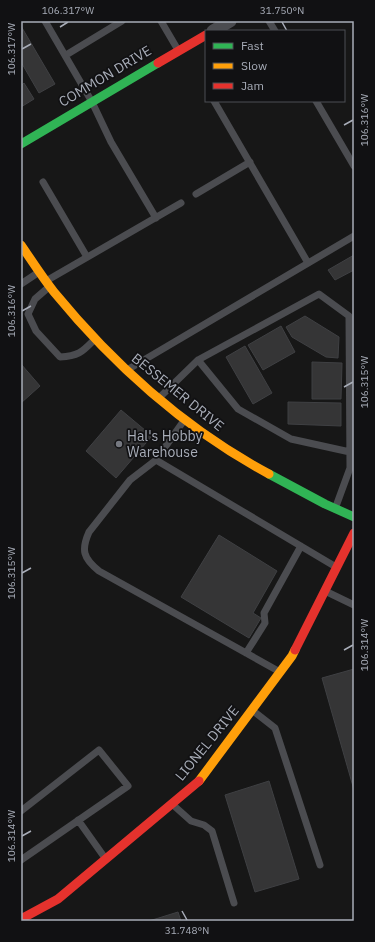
<svg xmlns="http://www.w3.org/2000/svg" width="375" height="942" font-family="'IBM Plex Sans',sans-serif">
<style>
.building{fill:#353536;stroke:#3f4043}
.lines{fill:none;stroke-linecap:round;stroke-linejoin:round}
.lane{stroke:#4b4c50;stroke-width:7}
.street{stroke:#4b4c50;stroke-width:13}
.fast{stroke:#30b455;stroke-width:9}
.slow{stroke:#ff9f0a;stroke-width:9}
.jam{stroke:#e5322d;stroke-width:9}
.ticks{fill:none;stroke:#a8adb8;stroke-width:1.5}
.poi-dot{fill:#757880;stroke:#111113;stroke-width:1.5}
.labels{text-anchor:middle;stroke-width:3.5;stroke-linejoin:round;paint-order:stroke}
.street-label{font-size:14px;fill:#a8adb8;stroke:#111113}
.poi-label{font-size:14px;fill:#a8adb8;stroke:#111113;text-anchor:start}
.neatline{fill:none;stroke:#a8adb8;stroke-width:1.5}
.ticks-label{font-size:10px;text-anchor:middle;fill:#a8adb8}
</style>
<rect width="100%" height="100%" fill="#171717"/>
<path class="building" d="M21,26L55,84L39,93L21,62Z
M24,83L34,99L21,107V86Z
M354,255V270L335,280L328,270Z
M305,316L339,337L338,358L326,357L292,337L286,327Z
M281,326L295,352L263,370L248,345Z
M245,346L272,393L253,404L226,357Z
M312,362L342,363L341,399H312Z
M21,364L40,386L21,403Z
M288,402L341,403V426L288,424Z
M121,410L152,436L116,478L86,451Z
M219,535L277,571L253,613L261,618L249,638L181,597Z
M354,669V790L322,678Z
M269,781L299,879L255,892L225,795Z
M178,912L181,921H149Z"/>
<g class="lines">
<path class="lane" d="M45,21L92,102L111,142L156,218
M161,21L178,50
M269,21L275,31
M66,55L122,21
M214,101L308,263
M316,101L354,166
M43,182L87,257
M196,194L250,162
M46,281L181,203
M21,284L39,272
M50,286L35,299L28,314L36,331L60,357C79,356 82,352 95,339
M198,360L238,409L291,439L350,452
M127,370L354,236
M159,398L198,360L319,294L349,316L350,468L335,509
M185,419L156,460L336,567
M156,460L130,480L89,532C81,550 83,558 99,571L280,672
M325,591L354,605
M246,653L265,623L264,613L301,546
M252,710L275,728L320,865
M172,804L191,821L204,825L212,831L234,903
M21,811L99,750L128,786L21,860
M78,820L105,858"/>
<path class="street" d="M213,31L230,21"/>
<path class="fast" d="M21,144L158,63
M269,474L325,504L354,517"/>
<path class="slow" d="M21,245C32,261 42,277 54,292C114,365 187,430 269,474
M199,781L292,656L295,650"/>
<path class="jam" d="M158,63L206,35
M295,650L354,533
M21,919L58,899L199,781"/>
</g>
<path class="ticks" d="M282,22L287,31M60,27L68,22M22,49L31,44M344,125L353,120M22,311L31,306M344,387L353,382M22,573L31,568M344,650L353,645M22,836L31,831M182,911L187,920"/>
<circle class="poi-dot" cx="119" cy="444" r="4"/>
<g class="labels">
<g class="street-label">
<text transform="translate(105 76) rotate(-31)" y="5">COMMON DRIVE</text>
<text transform="translate(178 392) rotate(39)" y="5">BESSEMER DRIVE</text>
<text transform="translate(207 743) rotate(-51)" y="5">LIONEL DRIVE</text>
</g>
<g class="poi-label">
<text x="127" y="441">Hal's Hobby<tspan x="127" dy="16">Warehouse</tspan></text>
</g>
</g>
<rect width="375" height="942" fill="none" stroke="#111113" stroke-width="44"/>
<rect x="205" y="30" width="140" height="72" fill="#111113" stroke="#4d4f55"/>
<rect x="213" y="43" width="20" height="6" fill="#30b455" stroke="#4d4f55"/>
<text x="241" y="50" font-size="12" fill="#a8adb8">Fast</text>
<rect x="213" y="63" width="20" height="6" fill="#ff9f0a" stroke="#4d4f55"/>
<text x="241" y="70" font-size="12" fill="#a8adb8">Slow</text>
<rect x="213" y="83" width="20" height="6" fill="#e5322d" stroke="#4d4f55"/>
<text x="241" y="90" font-size="12" fill="#a8adb8">Jam</text>
<rect x="22" y="22" width="331" height="898" class="neatline"/>
<g class="ticks-label">
<text x="68" y="14">106.317°W</text>
<text x="282" y="14">31.750°N</text>
<text transform="translate(11 49) rotate(-90)" y="4">106.317°W</text>
<text transform="translate(364 120) rotate(-90)" y="4">106.316°W</text>
<text transform="translate(11 311) rotate(-90)" y="4">106.316°W</text>
<text transform="translate(364 382) rotate(-90)" y="4">106.315°W</text>
<text transform="translate(11 573) rotate(-90)" y="4">106.315°W</text>
<text transform="translate(364 645) rotate(-90)" y="4">106.314°W</text>
<text transform="translate(11 836) rotate(-90)" y="4">106.314°W</text>
<text x="187" y="934">31.748°N</text>
</g>
</svg>
